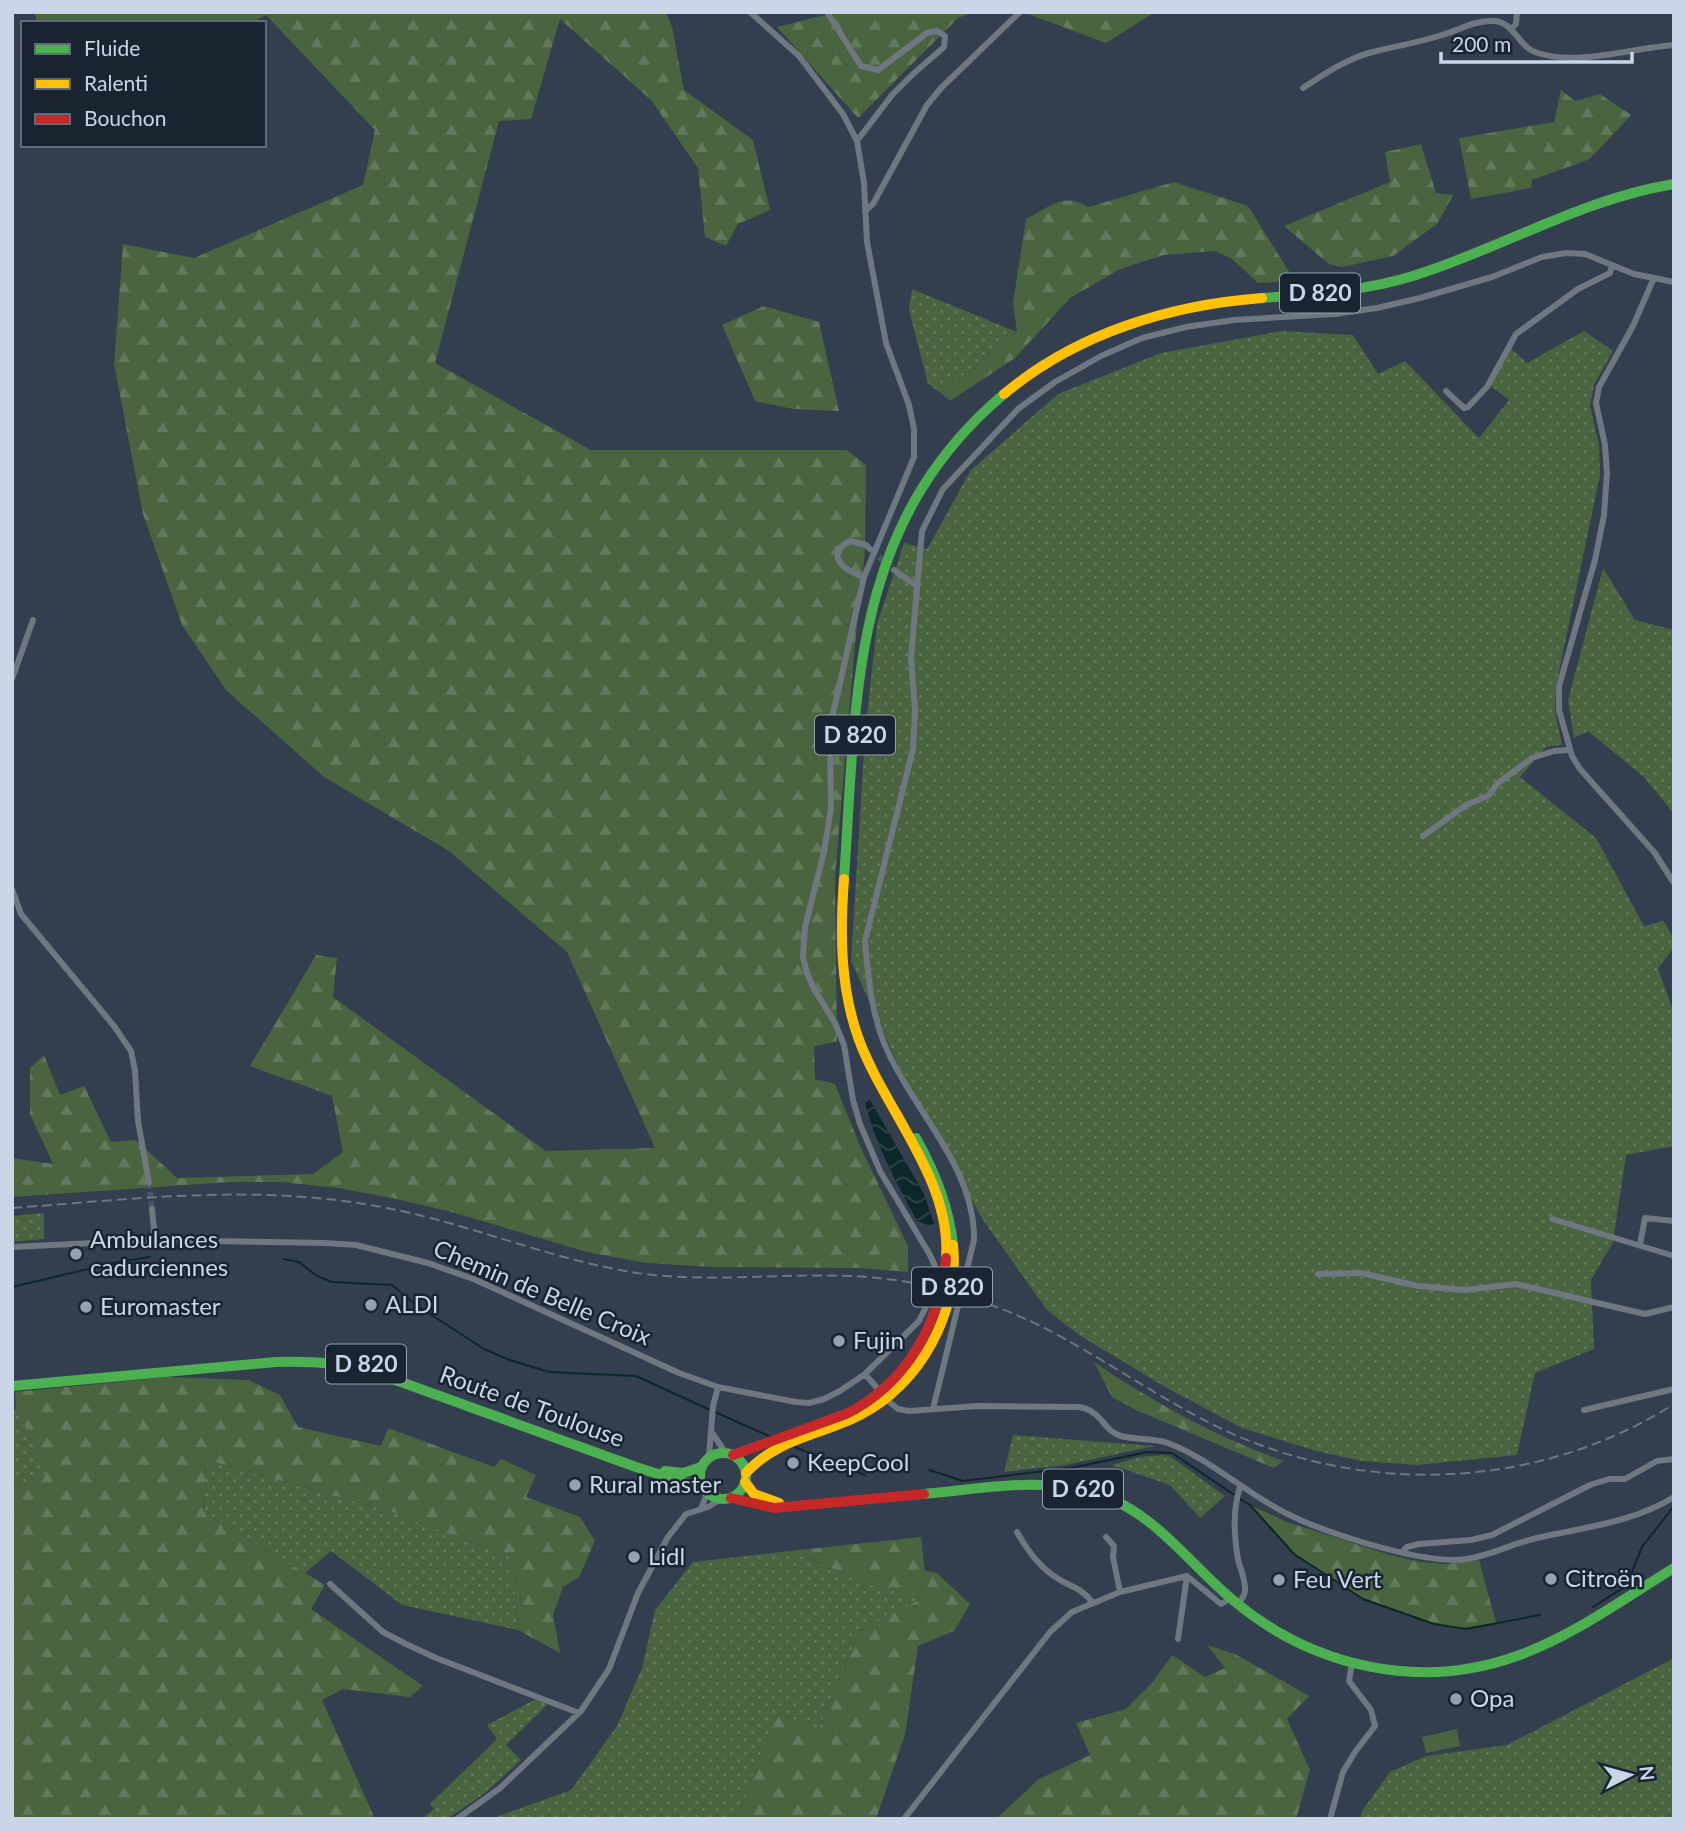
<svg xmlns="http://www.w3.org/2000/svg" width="1686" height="1831" font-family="Lato,sans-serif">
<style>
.grass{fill:url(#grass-dots)}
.forest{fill:url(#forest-firs)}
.garden{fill:#49643f}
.water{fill:url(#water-waves)}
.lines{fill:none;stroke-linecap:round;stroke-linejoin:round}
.stream{stroke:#0d2628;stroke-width:2}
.street-tunnel{stroke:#495565;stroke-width:6;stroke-dasharray:6 3;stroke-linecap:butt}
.street{stroke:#6f7781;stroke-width:6}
.fast{stroke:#4caf50;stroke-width:10}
.slow{stroke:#ffc107;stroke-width:10}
.jam{stroke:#c62828;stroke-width:10}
.rail{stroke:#6e757e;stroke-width:2;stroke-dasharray:10 5;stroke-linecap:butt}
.poi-dot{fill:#94a1b2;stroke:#1a2431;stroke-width:2.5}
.labels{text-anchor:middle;stroke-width:5;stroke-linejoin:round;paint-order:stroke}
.shield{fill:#1a2431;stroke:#94a1b1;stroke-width:2}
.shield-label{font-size:23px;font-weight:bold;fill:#c8d6e8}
.poi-label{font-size:24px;fill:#c8d6e8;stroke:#1a2431;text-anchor:start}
.street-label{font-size:24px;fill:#c8d6e8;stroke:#1a2431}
</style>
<defs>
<pattern id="grass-dots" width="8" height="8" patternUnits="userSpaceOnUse" patternTransform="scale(1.75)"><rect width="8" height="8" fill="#49643f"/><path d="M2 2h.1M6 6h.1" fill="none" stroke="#62795b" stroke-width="1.8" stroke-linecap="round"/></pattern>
<pattern id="forest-firs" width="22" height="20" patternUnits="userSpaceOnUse" patternTransform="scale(1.75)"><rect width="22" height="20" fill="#49643f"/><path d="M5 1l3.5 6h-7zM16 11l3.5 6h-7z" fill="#62795b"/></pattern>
<pattern id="water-waves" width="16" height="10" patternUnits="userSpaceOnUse" patternTransform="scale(1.75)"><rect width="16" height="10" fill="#0d2628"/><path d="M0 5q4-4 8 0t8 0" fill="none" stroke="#2f4547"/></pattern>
</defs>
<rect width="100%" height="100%" fill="#333e4e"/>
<path class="grass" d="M912,289L1017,332L941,393L928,384L909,310Z
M1281,331L1353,335L1378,374L1405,361L1479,438L1509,400L1491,386L1510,348L1527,363L1584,331L1613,351L1594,385L1590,406L1599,445L1600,475L1556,686L1555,711L1562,745L1546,747L1520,777L1596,838L1644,926L1663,921C1680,944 1675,947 1658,968L1674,1014V1146L1626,1155L1613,1242L1591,1280L1594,1349L1535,1373L1517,1455L1417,1465L1362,1461L1316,1451L1242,1428L1167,1388L1079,1335L1047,1310L983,1220L907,1084L851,961L865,734L877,624L904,543L927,549L971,470L1058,394L1161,353Z
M1603,568L1635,620L1674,630V814L1644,777L1588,731L1574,738L1568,700Z
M44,1213V1239L12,1242V1216Z
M16,1409L49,1475L12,1487V1410Z
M1013,1435L1155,1446L1065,1465L1004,1472Z
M1164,1455L1171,1457L1225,1496L1200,1518L1170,1485L1112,1465L1139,1457Z
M207,1460L392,1512L513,1558L518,1630L402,1605L331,1551L305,1573L204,1512Z
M790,1551L869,1584L924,1598L859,1631L818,1732L777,1711L740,1810L731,1819H491L571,1790L617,1726L642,1668L655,1610L693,1562Z
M1674,1658V1819H1360L1362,1811L1390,1772L1426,1756L1507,1745Z
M536,1699L548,1704L506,1745L521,1760L485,1793L447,1819H422L434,1809L430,1804L497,1739L487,1725Z"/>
<path class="forest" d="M34,12H666L672,27L684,90L753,140L770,210L738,224L726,246L705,237L698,168L651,100L560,19L531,119L499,121L435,363L591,450H847L866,465L865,552L855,644L835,877L837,1041L814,1047L815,1079L835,1084L861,1148L908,1246V1272L861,1268L713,1267L646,1263L587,1252L455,1213L397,1199L338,1188L282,1182H230L12,1197V1158L53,1164L30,1114V1068L44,1055L60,1095L84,1086L111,1142L136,1140L177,1178L313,1174L343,1152L332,1096L250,1066L316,955L337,958L333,997L546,1151L655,1148L567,952L449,851L324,777L226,690L182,625L143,514L114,364L123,244L194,258L363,185L375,130L266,15L252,23H38Z
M837,12H973L958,18L858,118L777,27Z
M1023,12H1155L1106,43Z
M1561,90L1575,101L1600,94L1631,115L1590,159L1532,180L1531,188L1471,199L1459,138L1554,122Z
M1421,144L1436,193L1453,195L1437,224L1393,256L1342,267L1329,264L1284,226L1390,182L1385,152Z
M1174,182L1248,206L1295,281L1258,283L1231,258L1214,251L1164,255L1120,269L1070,298L1015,358L950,401L941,393L1017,332L1013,303L1026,219C1048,208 1065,191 1088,207Z
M764,306L819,322L839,411L793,409L755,401L722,325Z
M1094,1362C1154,1403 1215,1436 1283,1461L1274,1468L1136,1410L1112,1397Z
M169,1377L249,1380L280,1395L298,1427L381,1446L388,1428L494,1467L501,1459L536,1475L526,1497L580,1517L595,1541L579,1577L563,1587L553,1615L560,1653L518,1630L513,1558L392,1512L207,1460L204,1512L325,1585L311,1609L423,1686L410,1697L343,1689L322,1700L375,1819H12V1487L48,1474L16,1409L15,1392Z
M1250,1505L1287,1522L1390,1555L1421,1562L1447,1564L1479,1560L1496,1623L1457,1629L1434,1624L1363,1599L1294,1554Z
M921,1537L925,1571L937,1573L970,1604L954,1631L918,1646L905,1735L876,1819H731L740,1810L776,1710L818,1732L859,1631L923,1598L869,1584L790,1551Z
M1207,1645L1235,1654L1309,1696L1287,1719L1310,1770L1296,1819H996L1039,1779L1090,1755L1076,1723L1126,1709L1152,1683L1172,1655L1205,1677L1225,1668Z"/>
<path class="garden" d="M1457,1729L1460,1746L1426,1753L1422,1737Z"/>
<path class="water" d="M870,1100L924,1194L934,1224L928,1225L917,1221C896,1182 876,1146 865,1103Z"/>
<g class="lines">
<path class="stream" d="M284,1259L299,1262L317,1276L332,1282L392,1285L416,1305L484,1349L510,1360L549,1372L636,1376L710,1410
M12,1287L118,1262L150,1257
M715,1412L771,1437
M792,1446L843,1466
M929,1470L963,1481L1076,1467L1147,1452L1172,1453L1236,1496
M855,1471L865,1475
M1240,1499L1250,1505L1294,1554L1363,1599L1434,1624L1466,1629L1540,1615
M1593,1607L1626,1586L1642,1547L1674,1506"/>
<path class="street-tunnel" d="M872,551L894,570
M149,1183L152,1209"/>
<path class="street" d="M827,12L861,66L878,70L927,33L937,31L945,36L944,47L913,74L892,95L857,141
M1511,29L1516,24L1517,12
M1303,88C1324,74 1345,60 1369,53C1393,46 1419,43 1442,35C1459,30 1475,20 1494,21C1514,22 1518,46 1535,52C1575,67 1632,48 1674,45
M865,211L873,204L927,105L941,88L1020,12
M1653,280L1633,326L1599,387L1596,403L1605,445L1607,473L1604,515L1595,560L1559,686V710L1572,756L1580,769L1654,852L1674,883
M1446,391L1464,408L1468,407L1487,387L1516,334L1578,289L1610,273L1612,265
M894,570L917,586
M864,577C847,572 822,555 850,541L866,545L870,549
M12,679L33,620
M1423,836L1466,805L1488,796L1498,783L1532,758L1554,751L1570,750
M12,889L21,914L114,1026L131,1051L135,1071L138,1121L149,1183
M152,1209L155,1240
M1552,1219L1674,1256
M1640,1245L1645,1218L1674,1221
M12,1247L155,1240L325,1243L356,1245L428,1263L476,1280L679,1373L718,1387L796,1402L809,1403L824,1399L840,1391L865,1374L919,1321L935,1289L937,1275L935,1266L930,1255L880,1171L860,1124L853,1100L844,1045L835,1023L814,989L807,973L803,957L805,927L824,852L831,808L830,737L832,718L864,577L914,457V429L909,405L886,343L867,242L864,183L857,141L843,114L799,56L750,12
M1318,1274L1361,1273L1418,1286L1465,1290L1516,1284L1645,1314L1674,1307
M865,1374L878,1389
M888,1401L898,1409L909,1411L978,1406L1079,1407C1103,1411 1103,1431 1121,1436C1136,1440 1153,1438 1168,1443C1205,1457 1238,1486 1273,1506C1312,1530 1410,1560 1455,1560C1484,1559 1510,1544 1537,1538C1585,1527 1632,1523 1674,1497
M933,1409L974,1240C975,1168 916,1114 888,1052C872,1019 868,977 865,941L913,749L915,710L911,658L922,531L943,489L1018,409L1055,382L1101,356L1142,338L1186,327L1234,320L1335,314L1377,308L1420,298L1492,277L1542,257L1566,253L1585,254L1634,274L1674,282
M1584,1410L1674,1389
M713,1434L725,1452
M709,1456L713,1406L718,1387
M701,1509L707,1493
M1017,1532C1026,1548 1040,1568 1057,1578C1072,1588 1081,1587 1093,1603
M1106,1537L1114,1546L1113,1557L1120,1592
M1402,1552L1407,1547L1419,1544L1471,1540L1492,1535L1590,1485L1609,1479H1625L1657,1461L1674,1459
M330,1584L383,1632L406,1644L436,1658L579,1713
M1237,1605C1241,1601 1244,1597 1245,1591C1246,1580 1240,1569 1238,1559C1234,1536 1233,1508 1240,1487
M1178,1639L1187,1576
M457,1819L500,1788L581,1711L609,1669L638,1593L668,1537L686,1514L708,1507L721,1499
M904,1819L1050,1632L1072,1612L1120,1592L1187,1576L1221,1604L1230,1599
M1330,1819L1343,1772L1355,1752L1375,1726L1371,1710L1349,1681L1352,1663"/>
<path class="fast" d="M1262,298C1315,294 1366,291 1416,275C1504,247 1582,199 1674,184
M844,879C857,695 849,525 1004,394
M916,1138C935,1172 949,1206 953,1245
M12,1386L276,1362C306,1361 335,1362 365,1369L636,1467L702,1488
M700 1476a23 23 0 1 1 46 0a23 23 0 1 1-46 0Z
M665,1471L683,1473L701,1467
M924,1494C982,1489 1041,1476 1098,1494C1155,1512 1189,1564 1234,1601C1313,1667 1419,1691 1517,1656C1573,1636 1623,1599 1674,1568"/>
<path class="slow" d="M1004,394C1077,333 1170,305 1262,298
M844,879C840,932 840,986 858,1037C883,1108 952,1179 946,1258
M746,1473C776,1439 821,1435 860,1415C920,1385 960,1311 953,1245
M745,1482L754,1494L779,1503"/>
<path class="jam" d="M733,1455L846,1414C907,1384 940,1323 946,1258
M731,1498L774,1508L924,1494"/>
<path class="rail" d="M12,1208C133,1199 256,1184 376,1206C470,1222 557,1264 653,1275C742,1284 834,1265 922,1285C966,1295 1011,1310 1052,1332C1103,1359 1151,1392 1202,1419C1349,1497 1532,1494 1674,1404"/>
</g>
<g class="poi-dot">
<circle cx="76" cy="1254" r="7"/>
<circle cx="371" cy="1305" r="7"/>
<circle cx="86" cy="1307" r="7"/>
<circle cx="839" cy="1341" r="7"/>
<circle cx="793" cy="1463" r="7"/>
<circle cx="575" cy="1485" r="7"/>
<circle cx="634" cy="1557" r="7"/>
<circle cx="1551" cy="1579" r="7"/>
<circle cx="1279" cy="1580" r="7"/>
<circle cx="1456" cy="1699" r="7"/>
</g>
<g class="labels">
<g class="shield">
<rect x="1280" y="273.5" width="80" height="39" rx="5"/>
<rect x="815" y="715.5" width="80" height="39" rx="5"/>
<rect x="912" y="1267.5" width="80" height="39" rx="5"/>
<rect x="326" y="1344.5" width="80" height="39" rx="5"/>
<rect x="1043" y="1469.5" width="80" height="39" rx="5"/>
</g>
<g class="shield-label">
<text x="1320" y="301">D 820</text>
<text x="855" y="743">D 820</text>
<text x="952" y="1295">D 820</text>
<text x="366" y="1372">D 820</text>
<text x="1083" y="1497">D 620</text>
</g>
<g class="poi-label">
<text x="90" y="1248">Ambulances<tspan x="90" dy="28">cadurciennes</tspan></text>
<text x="385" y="1313">ALDI</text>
<text x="100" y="1315">Euromaster</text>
<text x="853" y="1349">Fujin</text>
<text x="807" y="1471">KeepCool</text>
<text x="589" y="1493">Rural master</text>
<text x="648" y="1565">Lidl</text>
<text x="1565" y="1587">Citroën</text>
<text x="1293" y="1588">Feu Vert</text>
<text x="1470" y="1707">Opa</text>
</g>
<g class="street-label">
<text transform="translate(542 1293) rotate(23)" y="8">Chemin de Belle Croix</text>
<text transform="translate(532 1407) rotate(20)" y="8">Route de Toulouse</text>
</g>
</g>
<rect width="1686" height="1831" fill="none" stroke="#c8d6e8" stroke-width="28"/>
<rect x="21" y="21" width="245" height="126" fill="#1a2431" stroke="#606b7a" stroke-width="2"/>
<rect x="35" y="44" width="35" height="10" fill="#4caf50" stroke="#606b7a" stroke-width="2"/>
<text x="84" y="56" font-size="21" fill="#c8d6e8">Fluide</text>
<rect x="35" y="79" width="35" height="10" fill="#ffc107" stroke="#606b7a" stroke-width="2"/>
<text x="84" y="91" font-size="21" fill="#c8d6e8">Ralenti</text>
<rect x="35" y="114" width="35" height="10" fill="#c62828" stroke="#606b7a" stroke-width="2"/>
<text x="84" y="126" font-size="21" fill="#c8d6e8">Bouchon</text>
<g transform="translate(1630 1775) rotate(84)" stroke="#1a2431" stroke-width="5" paint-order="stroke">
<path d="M0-5L12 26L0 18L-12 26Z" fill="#c8d6e8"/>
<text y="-10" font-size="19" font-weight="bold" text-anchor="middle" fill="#c8d6e8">N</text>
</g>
<path d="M1441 52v10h191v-10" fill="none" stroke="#c8d6e8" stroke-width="3.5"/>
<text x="1452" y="52" font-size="21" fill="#c8d6e8" stroke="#1a2431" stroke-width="5" paint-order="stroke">200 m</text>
</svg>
